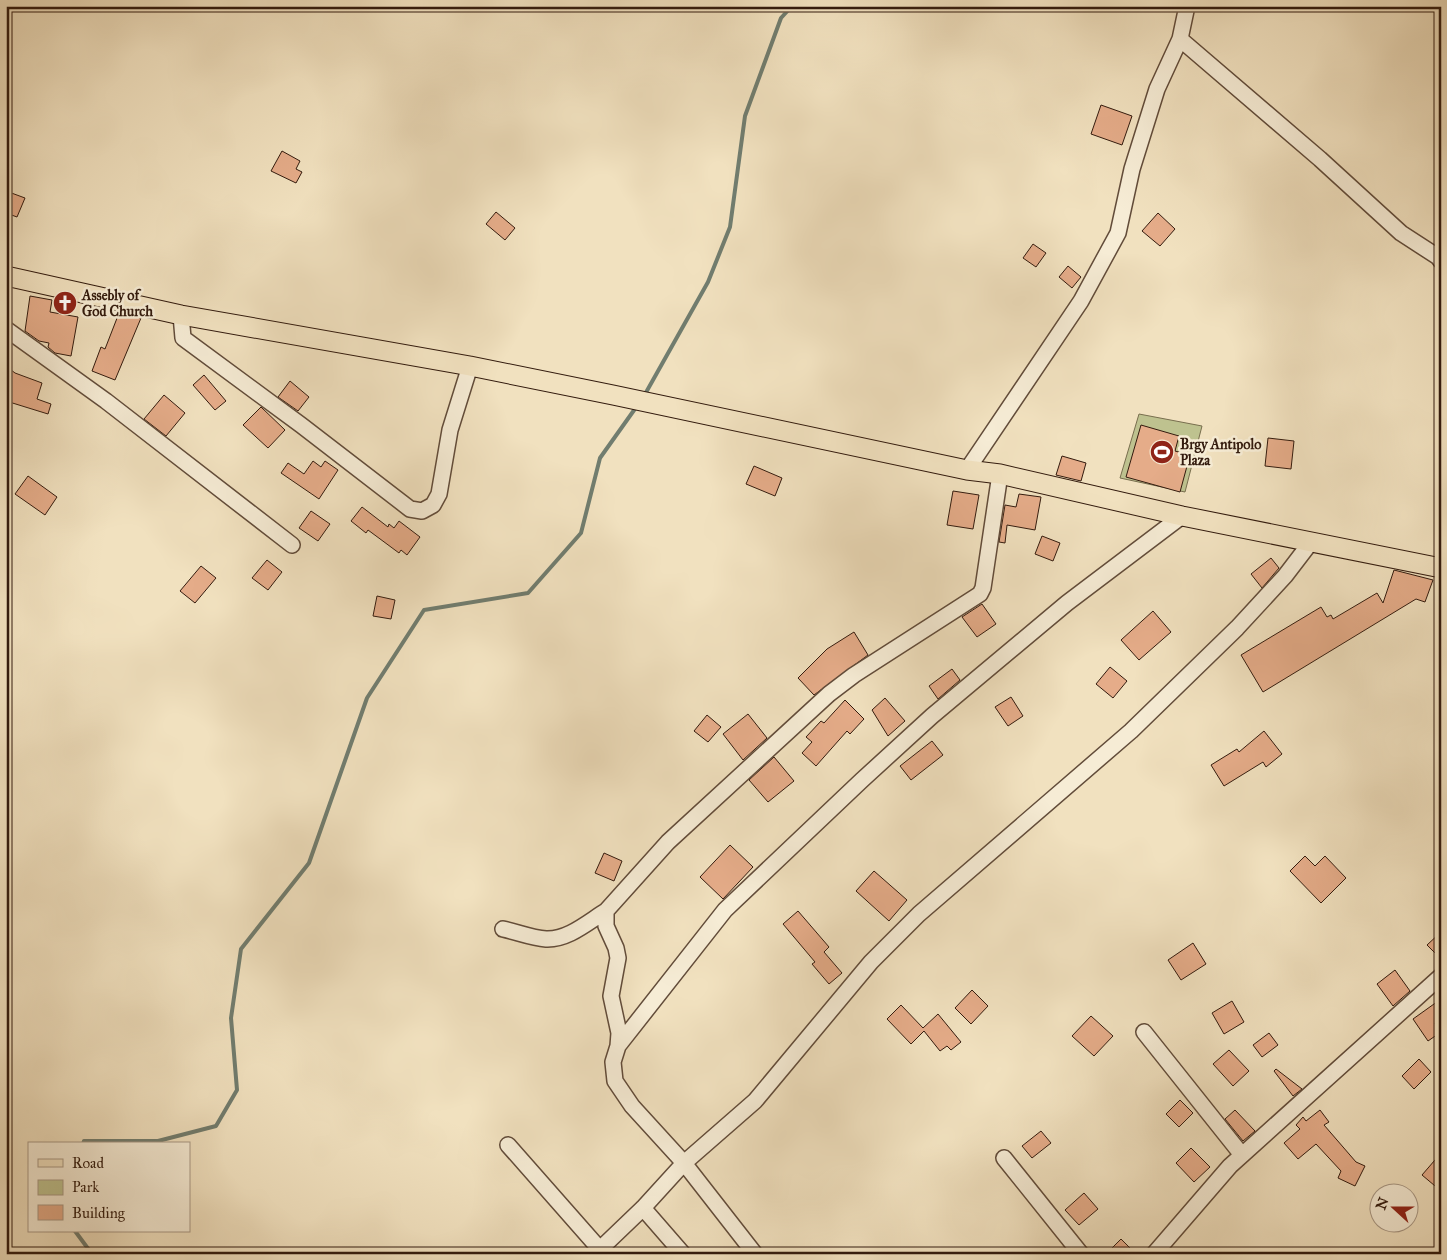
<svg xmlns="http://www.w3.org/2000/svg" width="1447" height="1260" font-family="'IM FELL Great Primer',serif">
<style>
.green{fill:#bec28f;stroke:#786e4e}
.lines{fill:none;stroke-linecap:round;stroke-linejoin:round}
.stream{stroke:#717d6f;stroke-width:4}
.building{fill:#e5ac89;stroke:#331b0e}
.minor-casing{stroke:#624c3a;stroke-width:18}
.major-casing{stroke:#331b0e;stroke-width:21}
.minor{stroke:#f6ecd5;stroke-width:15}
.major{stroke:#f1e1bf;stroke-width:19}
.labels{text-anchor:middle;stroke-width:5;stroke-linejoin:round;paint-order:stroke}
.poi-label{font-size:14px;font-weight:bold;fill:#331b0e;stroke:#f6ecd5;text-anchor:start}
</style>
<rect width="100%" height="100%" fill="#f1e1bf"/>
<filter id="stains"><feTurbulence type="fractalNoise" baseFrequency=".004" numOctaves="4"/><feColorMatrix values="0 0 0 0 .2 0 0 0 0 .09 0 0 0 0 .02 0 0 0 .5 -.17"/></filter>
<radialGradient id="worn" r=".72"><stop offset=".6" stop-color="#630" stop-opacity="0"/><stop offset="1" stop-color="#630" stop-opacity=".3"/></radialGradient>
<path class="green" d="M1139,414L1202,426L1185,492L1120,478Z"/>
<g class="lines">
<path class="stream" d="M644,396L708,282L730,227L745,116L781,18L792,6
M83,1144L84,1141H158L216,1126L237,1090L231,1018L241,949L309,863L367,698L424,610L528,593L581,533L600,458L637,406
M75,1231L92,1254"/>
</g>
<path class="building" d="M1101,105L1132,116L1122,145L1091,134Z
M282,151L300,161L296,169L302,172L296,183L271,171Z
M6,191L25,198L17,217L6,213Z
M496,212L515,228L505,240L486,224Z
M1158,213L1175,229L1160,246L1142,231Z
M1033,244L1046,253L1036,267L1023,258Z
M1068,266L1081,277L1072,288L1059,277Z
M30,296L52,300L50,312L78,317L71,356L55,353L48,347L49,343L39,341L25,331Z
M119,313L141,318L115,380L92,371L101,347L105,349Z
M6,366L15,373L42,383L37,399L51,404L48,414L6,401Z
M204,375L226,401L215,410L193,385Z
M290,381L309,397L298,411L278,397Z
M164,395L185,413L166,436L144,419Z
M261,407L285,430L268,448L243,425Z
M1141,425L1179,436L1175,451L1190,455L1180,492L1126,477Z
M1268,438L1294,441L1291,469L1265,466Z
M1062,456L1086,463L1081,481L1056,475Z
M313,461L321,467L325,461L338,470L319,499L281,473L288,463L304,474Z
M754,466L782,478L775,496L746,484Z
M28,476L57,497L45,515L15,494Z
M953,491L979,495L973,529L947,525Z
M1019,494L1041,497L1035,530L1007,525L1005,543L999,542L1005,505L1016,507Z
M362,507L388,527L389,524L394,528L399,521L420,537L407,555L401,550L399,553L368,530L366,533L351,521Z
M311,511L330,524L318,541L299,528Z
M1042,536L1060,543L1053,561L1035,554Z
M1271,558L1279,568L1262,588L1251,574Z
M267,560L282,572L268,590L252,578Z
M201,566L216,578L195,603L180,591Z
M1394,570L1433,580L1425,602L1416,599L1263,692L1241,655L1321,607L1327,617L1331,615L1333,619L1377,593L1383,603Z
M377,596L395,600L391,619L373,616Z
M982,604L996,624L977,637L962,617Z
M1153,611L1171,632L1139,660L1121,640Z
M854,632L868,655L814,695L798,678L827,649Z
M1110,667L1127,681L1113,698L1096,684Z
M952,669L960,680L938,699L929,686Z
M1011,697L1023,716L1008,726L995,707Z
M885,698L905,721L888,736L872,710Z
M845,700L864,719L850,734L847,731L816,766L802,753L812,742L806,737L821,721L824,723Z
M748,714L767,738L743,760L723,734Z
M707,715L721,727L708,742L694,731Z
M1264,731L1282,754L1266,767L1263,762L1224,786L1211,765L1237,749L1239,752Z
M932,741L943,755L911,780L900,766Z
M774,757L794,781L768,802L749,780Z
M730,845L753,867L723,899L700,877Z
M604,853L622,861L614,881L595,873Z
M1305,856L1315,866L1325,856L1346,878L1321,903L1290,871Z
M874,871L907,900L889,921L856,891Z
M798,911L829,947L824,952L842,973L829,984L812,964L815,962L783,924Z
M1441,932V959L1427,945Z
M1193,943L1206,964L1181,980L1168,960Z
M1395,970L1410,991L1393,1006L1377,984Z
M972,990L988,1006L971,1024L955,1008Z
M1441,999V1019L1435,1023L1441,1032L1428,1041L1413,1019Z
M1232,1001L1244,1022L1224,1034L1212,1013Z
M901,1005L923,1028L938,1014L961,1042L951,1050L947,1046L940,1051L924,1031L911,1044L887,1019Z
M1091,1016L1113,1036L1094,1056L1072,1036Z
M1269,1033L1278,1045L1262,1057L1253,1045Z
M1229,1050L1249,1071L1233,1086L1213,1064Z
M1419,1059L1431,1072L1414,1089L1402,1076Z
M1276,1069L1302,1089L1293,1096L1274,1071Z
M1180,1100L1193,1113L1179,1127L1166,1114Z
M1235,1110L1255,1131L1243,1141L1225,1119Z
M1320,1110L1329,1122L1324,1125L1356,1162L1365,1166L1355,1186L1338,1178L1341,1171L1316,1144L1298,1159L1284,1143L1300,1129L1296,1125L1303,1117L1306,1121Z
M1041,1131L1051,1143L1032,1158L1022,1146Z
M1191,1148L1210,1167L1194,1182L1176,1163Z
M1441,1153V1191L1422,1175Z
M1084,1193L1098,1209L1079,1225L1065,1210Z
M1121,1239L1136,1254H1106Z"/>
<g class="lines">
<g class="minor-casing">
<path id="minor" d="M1180,39L1320,159L1401,233L1438,257L1441,261
M181,315L183,338L301,425L410,509L422,511L433,505L439,494L450,430L470,366
M6,329L106,401L292,545
M967,470L1081,301L1118,233L1132,169L1157,89L1180,39L1187,6
M606,911L668,842L829,694L854,675L980,594L983,588L1000,474
M503,929C517,932 532,938 546,939C568,940 588,922 606,911V926L616,948L618,958L611,996L619,1033L618,1046
M1144,1032L1242,1155
M508,1145L604,1254
M1004,1158L1081,1254
M643,1208L683,1254
M595,1254L643,1208L684,1163L755,1101L871,962L919,914L1131,731L1237,628L1285,576L1311,542
M755,1254L684,1163L632,1106L615,1081L613,1062L618,1046L725,910L862,780L932,716L1067,603L1182,516
M1154,1254L1230,1166L1441,976"/>
</g>
<g class="major-casing">
<path id="major" d="M6,276L181,315L470,366L613,395L967,470L1000,474L1182,516L1441,568"/>
</g>
<use href="#minor" class="minor"/>
<use href="#major" class="major"/>
</g>
<defs>
<g id="church-disc" transform="scale(1.25)"><circle r="9.5" fill="#8f2418" stroke="#f6ecd5"/><path d="M-1.2-6h2.4v3.5h3.3v2.4h-3.3V6h-2.4V-.1h-3.3v-2.4h3.3Z" fill="#fff"/></g>
<g id="stadium-disc" transform="scale(1.25)"><circle r="9.5" fill="#8f2418" stroke="#f6ecd5"/><path d="M0-5a6.5 5 0 1 0 0 10a6.5 5 0 1 0 0-10ZM-3.5-1.8h7v3.6h-7Z" fill="#fff"/></g>
</defs>
<g fill-rule="evenodd">
<use href="#church-disc" x="65" y="303"/>
<use href="#stadium-disc" x="1162" y="452"/>
</g>
<g class="labels">
<g class="poi-label">
<text x="82" y="300">Assebly of<tspan x="82" dy="16">God Church</tspan></text>
<text x="1180" y="449">Brgy Antipolo<tspan x="1180" dy="16">Plaza</tspan></text>
</g>
</g>
<rect width="1447" height="1260" fill="none" stroke="#f1e1bf" stroke-width="25"/>
<rect x="8" y="8" width="1432" height="1245" fill="none" stroke="#331b0e" stroke-width="2.5"/>
<rect x="12" y="12" width="1422" height="1235" fill="none" stroke="#331b0e"/>
<rect x="28" y="1142" width="162" height="90" fill="#f6ecd5" stroke="#a89885"/>
<rect x="38" y="1159" width="25" height="8" fill="#f1e1bf" stroke="#a89885"/>
<text x="72" y="1168" font-size="15" fill="#331b0e">Road</text>
<rect x="38" y="1180" width="25" height="15" fill="#bec28f" stroke="#a89885"/>
<text x="72" y="1192" font-size="15" fill="#331b0e">Park</text>
<rect x="38" y="1205" width="25" height="15" fill="#e5ac89" stroke="#a89885"/>
<text x="72" y="1218" font-size="15" fill="#331b0e">Building</text>
<g transform="translate(1394 1208) rotate(291)"><circle r="24" fill="#f6ecd5" stroke="#a89885"/>
<path d="M0-4L9 19L0 12L-9 19Z" fill="#8f2418"/>
<text y="-8" font-size="14" font-weight="bold" text-anchor="middle" fill="#331b0e">N</text>
</g>
<rect width="100%" height="100%" filter="url(#stains)"/>
<rect width="100%" height="100%" fill="url(#worn)"/>
</svg>
